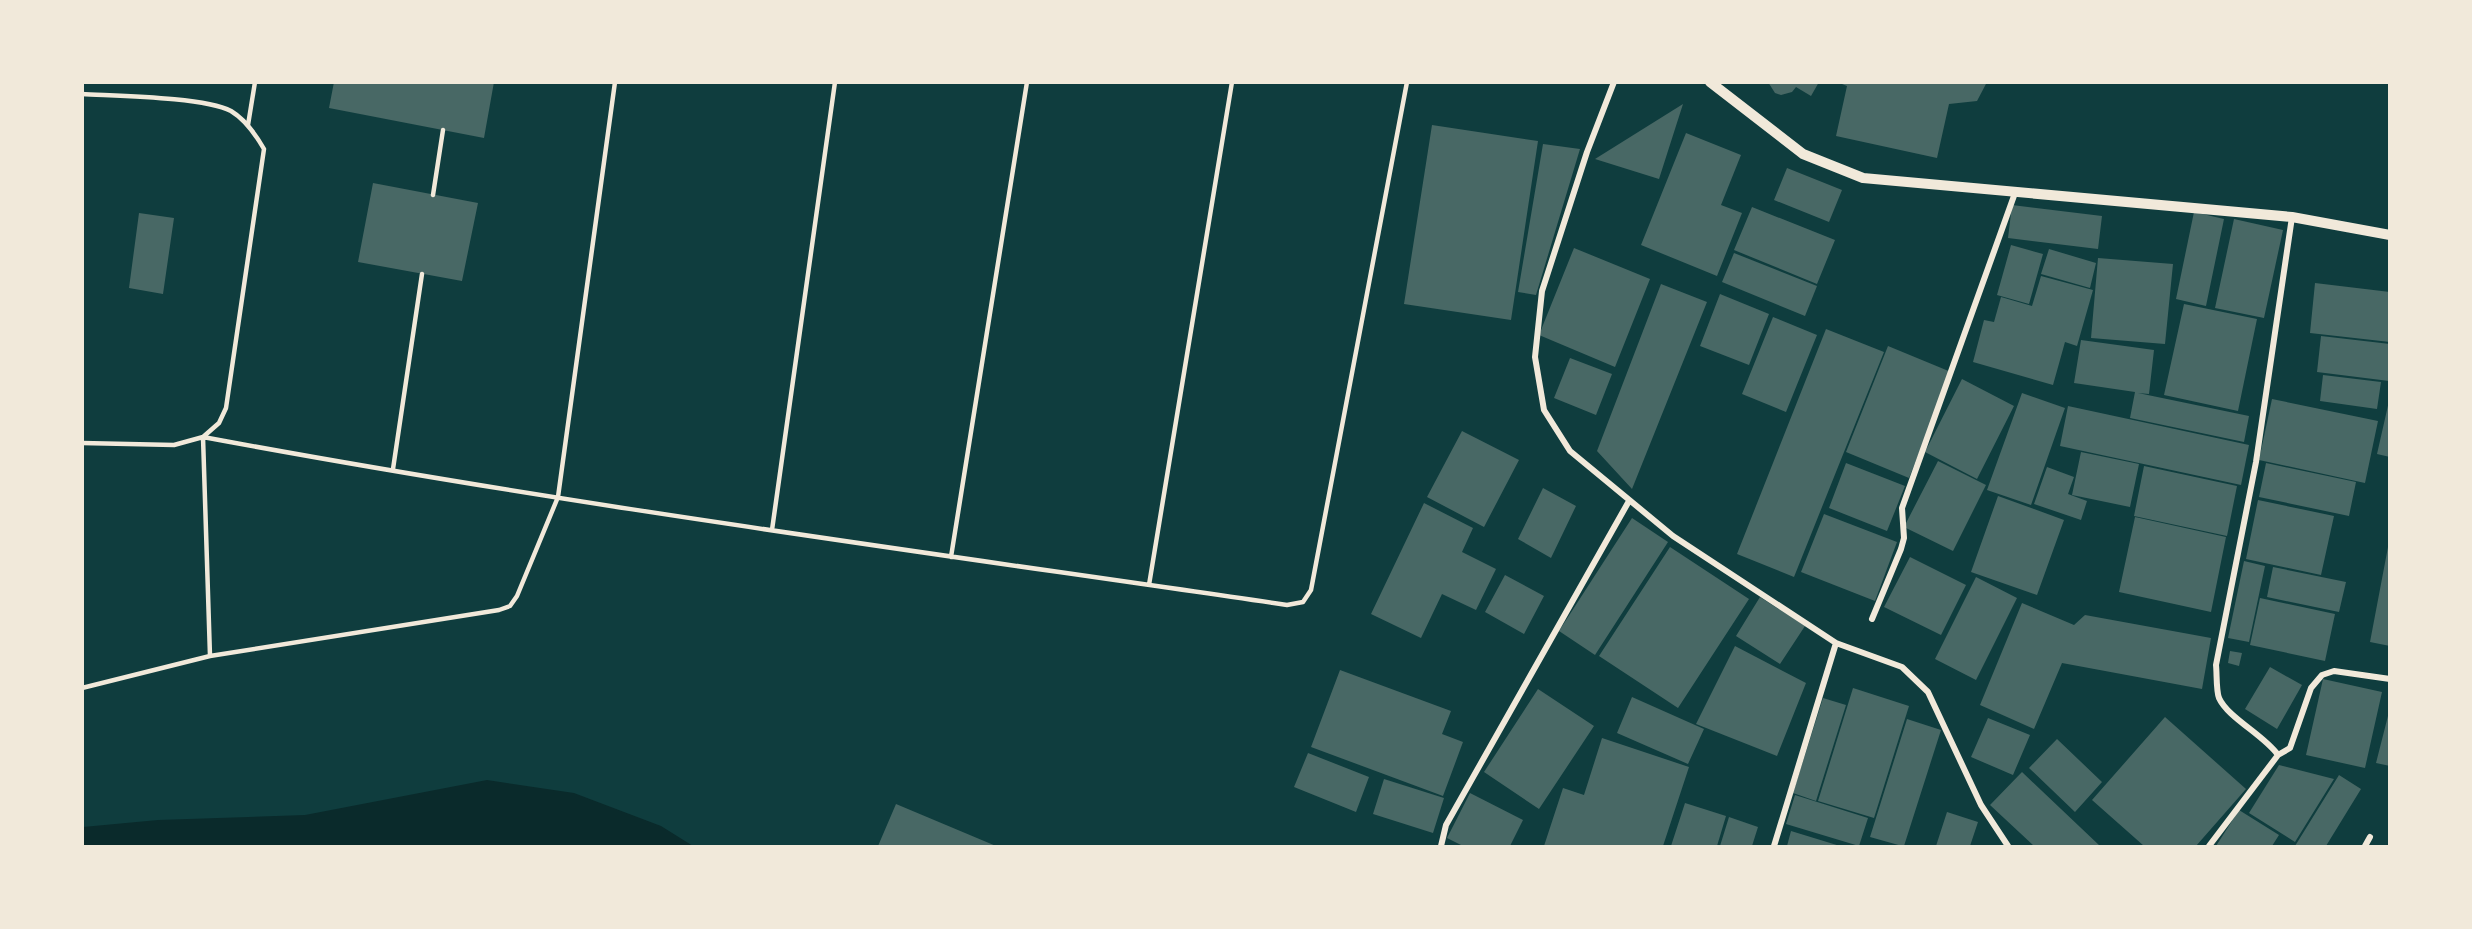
<svg xmlns="http://www.w3.org/2000/svg" width="2472" height="929" font-family="'IBM Plex Sans',sans-serif">
<style>
.water{fill:#0a2a2b}
.building{fill:#486865}
.lines{fill:none;stroke-linecap:round;stroke-linejoin:round}
.service{stroke:#f1e9da;stroke-width:4.5}
.minor{stroke:#f1e9da;stroke-width:6}
.tertiary{stroke:#f1e9da;stroke-width:10}
</style>
<rect width="100%" height="100%" fill="#0f3d3e"/>
<path class="water" d="M487,780L574,793L661,826L693,846H83V827L158,820L305,815Z"/>
<path class="building" d="M334,82H494L484,138L329,108Z
M1768,82H1819L1811,96L1796,87L1792,92L1781,95L1775,93Z
M1837,82H1987L1977,101L1949,104L1937,158L1836,136L1847,86Z
M1683,104L1659,179L1595,159Z
M1432,125L1538,141L1511,320L1404,304Z
M1686,133L1741,155L1721,205L1742,213L1717,276L1641,245Z
M1543,144L1580,149L1536,295L1518,292Z
M1787,168L1842,190L1829,222L1774,200Z
M373,183L478,203L462,281L358,262Z
M2012,205L2102,216L2098,249L2008,238Z
M1752,207L1835,240L1817,284L1734,250Z
M2194,212L2224,219L2206,306L2176,299Z
M139,213L174,218L163,294L129,288Z
M2234,219L2283,230L2264,318L2215,308Z
M2011,245L2043,254L2029,304L1997,295Z
M1574,248L1650,279L1615,367L1539,335Z
M2049,249L2096,263L2090,288L2041,274Z
M1734,253L1817,286L1805,316L1722,282Z
M2098,258L2173,264L2165,344L2091,338Z
M2041,276L2093,290L2077,346L2065,342L2053,385L1973,362L1984,320L1994,322L2001,297L2032,306Z
M2315,283L2390,292V342L2310,333Z
M1661,284L1707,302L1632,489L1597,451Z
M1720,294L1769,314L1749,365L1700,346Z
M2184,304L2257,319L2238,411L2164,395Z
M1773,317L1817,335L1786,412L1742,394Z
M1826,329L1884,352L1794,577L1737,554Z
M2321,336L2390,344L2389,381L2317,372Z
M2081,340L2154,350L2149,394L2138,393L2249,416L2244,442L2130,418L2135,392L2074,383Z
M1888,346L1951,372L1909,478L1846,452Z
M1570,358L1612,374L1596,415L1554,398Z
M2323,375L2381,382L2377,409L2320,401Z
M1962,379L2014,406L1977,479L1925,452Z
M2022,393L2065,408L2031,505L1987,490Z
M2272,399L2378,421L2365,483L2259,460Z
M2389,401L2390,402V457L2377,454Z
M2068,406L2249,445L2241,485L2060,446Z
M1462,431L1519,460L1484,527L1427,497Z
M2081,452L2139,464L2130,507L2072,495Z
M1938,461L1986,485L1953,551L1904,527Z
M1846,463L1905,486L1887,531L1829,508Z
M2266,463L2356,482L2349,516L2259,497Z
M2144,466L2237,486L2227,536L2134,516Z
M2047,467L2074,477L2068,494L2087,501L2081,520L2034,504Z
M1543,488L1576,506L1551,558L1518,539Z
M1998,496L2064,520L2037,595L1971,572Z
M2258,500L2334,516L2321,575L2246,559Z
M1424,503L1473,528L1462,552L1496,569L1476,610L1442,594L1421,638L1371,614Z
M1824,514L1897,542L1875,601L1801,572Z
M2135,517L2226,537L2211,612L2119,592Z
M1632,518L1668,542L1595,655L1559,631Z
M1670,547L1749,599L1678,708L1599,656Z
M2388,547H2390V646L2370,642Z
M1910,557L1966,585L1941,635L1884,607Z
M2244,561L2265,566L2249,642L2228,638Z
M2273,567L2346,582L2339,612L2267,597Z
M1505,575L1544,596L1524,634L1485,612Z
M1976,577L2017,598L1976,680L1935,659Z
M1760,597L1805,626L1780,664L1736,636Z
M2260,598L2335,614L2325,661L2250,645Z
M2022,603L2074,625L2085,615L2211,638L2202,689L2062,663L2034,729L1980,705Z
M1735,646L1806,683L1777,756L1696,724Z
M2230,651L2242,653L2239,666L2228,663Z
M2270,667L2302,685L2277,729L2245,709Z
M1340,670L1451,711L1442,734L1463,742L1443,796L1311,747Z
M2323,679L2382,692L2365,768L2306,755Z
M1853,688L1909,706L1874,818L1818,801Z
M1538,689L1594,726L1539,809L1484,772Z
M1632,697L1704,729L1688,764L1617,733Z
M1823,698L1846,705L1816,801L1793,793Z
M2390,708V766L2376,763Z
M2165,717L2246,789L2196,846H2144L2092,800Z
M1988,718L2030,735L2013,775L1971,757Z
M1907,719L1941,730L1904,846H1902L1870,837Z
M1602,738L1689,767L1663,846H1544L1563,788L1584,795Z
M2057,739L2102,782L2075,812L2029,768Z
M1308,753L1369,777L1356,812L1294,787Z
M2279,765L2334,779L2295,842L2249,813Z
M2022,772L2100,846H2034L1990,805Z
M2339,775L2361,789L2326,846H2295Z
M1384,779L1444,798L1433,833L1373,814Z
M1470,793L1523,820L1510,846H1463L1447,838Z
M1795,795L1868,818L1859,846L1786,824Z
M1685,803L1726,816L1717,846H1671Z
M896,804L996,846H878Z
M2239,810L2279,835L2272,846H2216Z
M1947,812L1978,822L1970,846H1936Z
M1729,817L1758,827L1752,846H1720Z
M1791,831L1840,846H1787Z"/>
<g class="lines">
<path class="service" d="M82,94C117,96 204,97 231,111C246,120 256,135 264,149L226,408L219,423L203,437L210,656
M248,125L255,82
M433,195L443,130
M82,443L174,445L203,437C562,504 925,552 1287,605L1303,602L1311,590L1407,82
M393,469L422,274
M772,530L835,82
M951,557L1027,82
M1149,585L1232,82
M82,688L210,656L499,610L510,606L517,596L558,497L615,82"/>
<path class="minor" d="M1614,82L1587,152L1542,291L1535,357L1544,410L1570,451L1673,536L1836,643L1902,667L1928,692L1981,805L2008,846
M1872,619L1901,549L1904,538L1902,508L2015,193
M2278,755L2290,748L2311,688L2322,675L2334,671L2390,679
M1441,846L1446,825L1629,501
M1774,846L1836,643
M2209,846L2278,755C2264,735 2228,718 2219,698C2216,690 2217,674 2216,665L2256,462L2292,217
M2365,846L2370,837"/>
<path class="tertiary" d="M1710,82L1803,154L1863,178L2292,217L2390,235"/>
</g>
<rect width="2472" height="929" fill="none" stroke="#f1e9da" stroke-width="168"/>
</svg>
